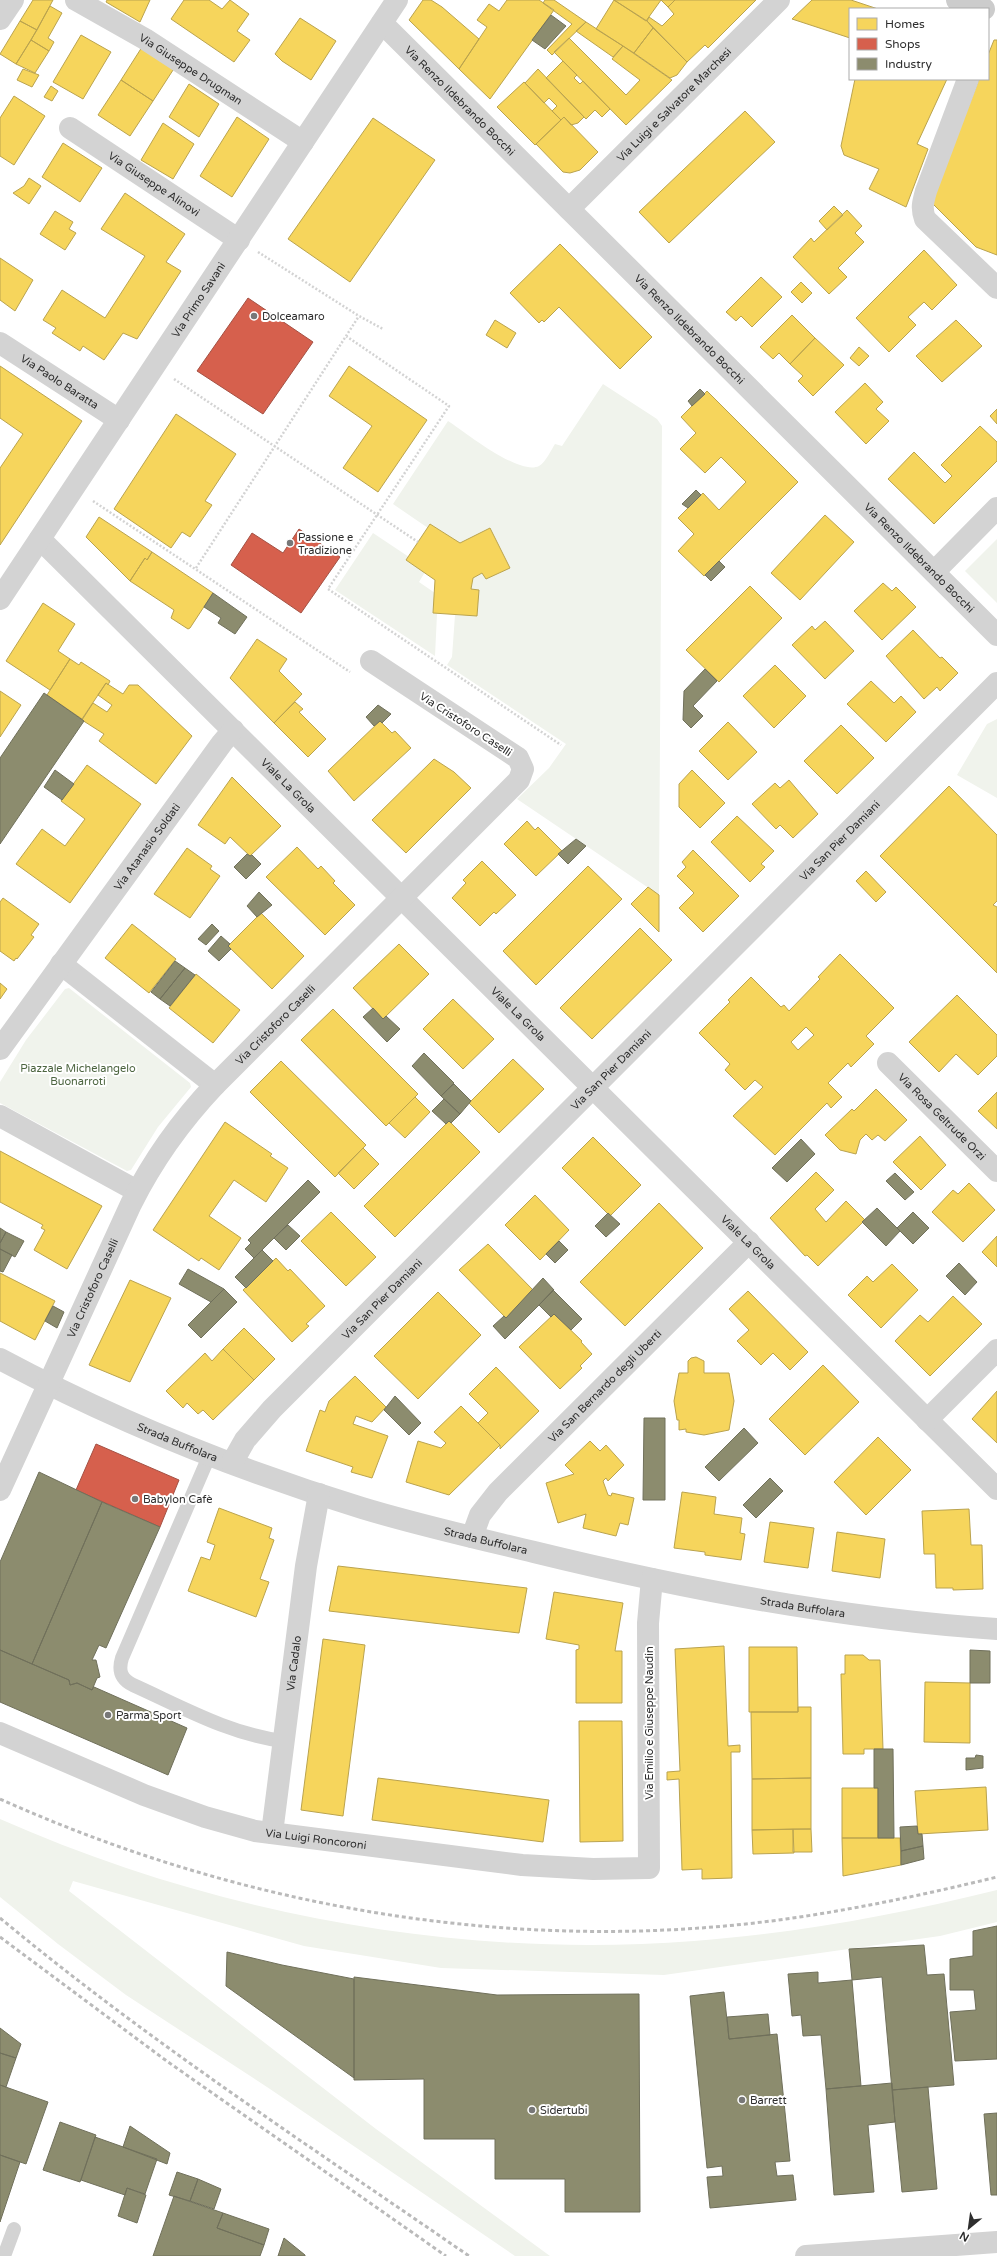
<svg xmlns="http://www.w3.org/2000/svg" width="997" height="2256" font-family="'Varela Round',sans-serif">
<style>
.green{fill:#f0f3ec}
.homes{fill:#f6d55c;stroke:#baa34e;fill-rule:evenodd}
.shops{fill:#d6604d;stroke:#a45144}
.industry{fill:#8c8c6e;stroke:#70705b}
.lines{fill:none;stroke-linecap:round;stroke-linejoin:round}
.path{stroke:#d3d3d3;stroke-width:2.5;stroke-dasharray:2 2;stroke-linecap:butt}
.service{stroke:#d3d3d3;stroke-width:14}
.minor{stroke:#d3d3d3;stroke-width:22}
.tertiary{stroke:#d3d3d3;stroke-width:22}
.secondary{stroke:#ccc;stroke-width:22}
.rail{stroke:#bababa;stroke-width:3;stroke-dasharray:4 3;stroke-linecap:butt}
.poi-dot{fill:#777;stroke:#fff;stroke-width:1.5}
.labels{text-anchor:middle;stroke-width:4;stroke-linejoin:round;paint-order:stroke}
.street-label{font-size:11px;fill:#2e2e2e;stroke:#fff}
.poi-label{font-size:11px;fill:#2e2e2e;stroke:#fff;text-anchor:start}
.park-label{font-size:11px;fill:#4d6540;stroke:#fff}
</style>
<rect width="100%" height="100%" fill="#fff"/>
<path class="green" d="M603,384L657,419L662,426L659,895L517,799L549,768L566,744L447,665L452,657L455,615L477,616L479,590L471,589L473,578L482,573L486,579L510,568L490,528L460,543L431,524L428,528L393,504L448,421C465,432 519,476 539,466C546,462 551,450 555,444L562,446Z
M373,533L409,557L406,560L425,572L419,582L435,593L433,613L437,614L435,656L335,590Z
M997,539V603L965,571Z
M997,719V798L957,775L987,724Z
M69,988L190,1083L191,1087L158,1127L131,1170L127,1171L0,1103V1082L26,1040L65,989Z
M0,1819C218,1915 457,1959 694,1941C797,1933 897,1915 997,1890V1922L940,1936L664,1975L441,1968L304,1946L73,1881L69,1891L376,2129L550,2256H515L270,2089L126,1995L58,1944L0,1897Z"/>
<path class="homes" d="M33,0H53L37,30L20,21Z
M107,0H150L140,22L106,2Z
M184,0H209L222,9L230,0L249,14L237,31L250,40L234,62L171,19Z
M423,0H431L442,7L479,39L459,69L409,20Z
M507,0H539L554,10L490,99L459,69L487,27L477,20L489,4L499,11Z
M545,0H554L586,22L552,55L547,50L572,24L543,3Z
M614,0H661L646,21Z
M614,0L647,21L653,28L634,53L596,29Z
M661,0H675L668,7Z
M675,0H756L708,48L705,45L687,62L647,21L649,17L662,26L674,14L668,7Z
M812,0H851L878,9H850V38L792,19Z
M50,6L62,13L48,38L54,42L49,51L31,40Z
M300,18L336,41L311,80L282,61L275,54Z
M20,21L37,30L16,64L0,54Z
M586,22L623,46L613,57L576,31Z
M653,28L687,62L677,75L670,78L634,53Z
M81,35L111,52L83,99L53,82Z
M569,38L626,95L640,80L612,59L623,46L672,80L626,125L554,52Z
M31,40L49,51L35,73L16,64Z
M994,40H997V255L976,247L931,202L979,79H988V55Z
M142,47L175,67L153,101L121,80Z
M563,61L577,75L574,78L580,84L583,81L610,109L602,117L595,110L586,119L546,78Z
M23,69L39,75L32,87L17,80Z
M538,69L584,117L578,123L571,125L564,117L561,120L552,111L557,106L549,98L544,103L525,83Z
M855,79H947L917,144L928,149L906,207L869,189L879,169L844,155L841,146Z
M121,80L153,101L130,136L98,115Z
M524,82L561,120L535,145L497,107Z
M189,84L219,104L199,137L169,117Z
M51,86L58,91L52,101L44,97Z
M14,96L45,116L14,165L0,156V118Z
M745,111L775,142L669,243L639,212Z
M237,117L269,139L232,197L200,176Z
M564,117L598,152L580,170L570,173L563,172L536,144Z
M373,118L435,160L350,282L288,239Z
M163,123L194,144L173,179L141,160Z
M63,143L102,168L80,202L42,177Z
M29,178L41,186L29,204L13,193L24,186Z
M125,193L185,234L166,262L181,271L137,339L123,333L104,360L83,346L80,351L52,333L56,328L43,320L62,290L105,318L145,256L101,229Z
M834,206L843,215L827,230L819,221Z
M847,210L862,226L855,233L864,242L838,268L847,277L829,294L793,257L811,238L814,242Z
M55,211L73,222L69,229L76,233L65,250L40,234Z
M560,244L652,337L620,369L559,307L544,322L542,320L539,323L510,293Z
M924,250L957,285L932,310L924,302L908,317L916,325L889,352L856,318Z
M0,258L33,280L15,311L0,300Z
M761,277L782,297L752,327L741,316L736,321L726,312Z
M801,282L812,293L802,303L791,292Z
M792,315L815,338L790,364L779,353L773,359L760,347Z
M495,320L516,333L507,348L486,335Z
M956,320L982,346L942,382L916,356Z
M815,338L844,365L813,396L798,381L803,376L790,364Z
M859,347L869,356L859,366L850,358Z
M0,366L82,421L0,545V468L23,434L0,418Z
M349,366L427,420L378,492L343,468L372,426L329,396Z
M865,383L883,402L876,409L889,421L866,444L835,412Z
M707,391L798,482L704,576L678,551L694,534L678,518L703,493L719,510L746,482L721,457L705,473L680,449L696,433L681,417Z
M997,409V424L990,416Z
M176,414L236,454L205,501L212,505L190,537L182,532L171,548L114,509Z
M980,426L997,442V461L934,524L888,479L914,452L945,483L952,476L941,465Z
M825,515L854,542L800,600L771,573Z
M99,517L152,552L147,560L145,558L130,581L86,537Z
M430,524L460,543L490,528L510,568L486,579L482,573L473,578L471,589L479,590L477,616L433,613L435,580L406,560Z
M152,552L213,593L190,628L188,629L171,618L174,610L130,581L145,558L147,560Z
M883,583L892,591L896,587L916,607L882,640L854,611Z
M750,586L782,618L719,682L686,650Z
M43,603L75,624L58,651L70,659L50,690L6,661Z
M825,621L854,651L825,679L792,645L812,626L815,630Z
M913,630L940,658L942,657L958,673L940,691L937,687L924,699L886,656Z
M257,639L287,659L279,671L302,694L274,723L230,678Z
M70,659L79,665L81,662L110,681L108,685L106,683L82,719L47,695Z
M775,665L806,696L774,728L743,696Z
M871,681L894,703L901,696L916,712L886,742L847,704Z
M106,683L123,694L129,685H138L192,736L156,784L99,741L104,734L82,720L93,703L107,712L112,705L98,695Z
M0,691L21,705L0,737Z
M295,702L303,709L299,712L326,739L308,757L274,723Z
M380,721L392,733L395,731L411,748L354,801L328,771Z
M728,722L757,752L728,780L699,751Z
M841,725L874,758L837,794L804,761Z
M434,759L454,772L471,788L406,853L372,820Z
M87,765L141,804L70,903L16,864L42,829L65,846L85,819L61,801Z
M692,770L725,803L700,828L679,807V784Z
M232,777L281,826L250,856L230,837L225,844L198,825Z
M789,780L818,814L793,838L780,825L776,829L752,804L775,783L780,788Z
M949,786L997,835V901L993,905L997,907V973L880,856Z
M737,816L774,851L761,864L765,867L750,882L711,842Z
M527,821L535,830L538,827L562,851L536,876L504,844Z
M297,847L318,869L321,866L335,881L333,883L355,905L325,935L266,877Z
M187,848L212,866L210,869L220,876L190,918L154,894Z
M693,850L739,896L703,932L679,908L694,893L677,876L686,867L682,862Z
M482,861L516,895L496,914L494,912L480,926L452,898L466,883L463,880Z
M588,866L622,899L536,985L503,951Z
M866,871L886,892L876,902L856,881Z
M648,887L659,895V932L631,904Z
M3,898L39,924L31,935L34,937L17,959L16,958L14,961L0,951V902Z
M261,913L304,956L272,989L228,946Z
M132,924L176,959L149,993L105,958Z
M640,928L672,960L592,1039L560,1008Z
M399,944L429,974L383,1019L353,988Z
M840,954L894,1008L866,1036L874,1044L851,1067L848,1063L828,1083L842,1097L831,1108L827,1103L775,1155L733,1116L763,1087L755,1080L745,1090L725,1070L730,1064L699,1033L730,1002L728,1000L751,977L781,1007L784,1005L789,1011L820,979L818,977ZM806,1027L814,1035L798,1050L791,1042Z
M196,974L240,1010L213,1043L169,1008Z
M0,983L7,989L0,999Z
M957,995L997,1035V1056L978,1075L956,1054L939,1072L909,1042Z
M453,999L494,1039L463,1069L423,1029Z
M333,1009L418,1094L386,1126L301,1040Z
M513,1059L544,1089L499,1133L469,1103Z
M281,1061L366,1145L335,1177L250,1092Z
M876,1089L907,1120L885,1141L878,1135L872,1140L866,1134L860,1140L856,1154L840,1150L825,1135L852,1109L854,1111Z
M997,1092V1129L978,1111Z
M415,1097L430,1112L405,1138L389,1123Z
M449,1121L480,1152L395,1237L364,1206Z
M225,1122L272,1154L270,1156L288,1168L266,1202L234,1180L209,1216L241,1238L219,1270L201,1258L199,1261L153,1230Z
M920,1136L946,1165L921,1190L893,1162Z
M593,1137L641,1185L610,1216L562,1168Z
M363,1148L379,1164L354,1189L338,1173Z
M0,1151L102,1206L67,1269L34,1250L45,1230L41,1228L43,1225L0,1202Z
M816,1172L834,1190L815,1209L826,1222L846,1201L865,1220L818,1266L807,1255L805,1256L770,1218Z
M969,1183L995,1210L963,1242L932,1212L953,1190L958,1194Z
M535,1195L569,1230L540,1260L505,1225Z
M659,1203L703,1248L625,1326L580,1282Z
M331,1212L376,1257L346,1286L301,1241Z
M997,1236V1267L982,1252Z
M488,1244L533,1290L506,1318L459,1270Z
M276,1258L288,1271L290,1269L325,1306L306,1324L309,1326L292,1342L243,1290Z
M892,1264L918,1290L881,1328L848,1295L867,1276L873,1282Z
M0,1273L55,1301L35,1340L0,1321Z
M130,1280L171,1298L130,1382L89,1365Z
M748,1291L808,1352L790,1370L773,1353L761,1365L737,1341L749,1330L729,1309Z
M438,1292L481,1335L418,1399L374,1356Z
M953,1296L982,1324L930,1376L895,1341L920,1315L928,1322Z
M554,1314L582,1341L581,1342L592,1354L580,1366L582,1368L560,1389L519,1347Z
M244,1328L275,1359L254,1380L223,1349Z
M223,1349L254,1380L213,1420L203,1410L198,1414L187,1403L183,1408L166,1391L205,1353L212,1361Z
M696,1357L704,1361V1373H729L734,1401L729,1430L704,1435L686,1432V1429L679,1430V1420H677L674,1401L679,1373H688V1361L691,1358Z
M823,1365L859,1402L805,1455L769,1419Z
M496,1367L539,1411L500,1449V1445L478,1423L488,1413L469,1394Z
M355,1376L386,1407L372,1422L356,1416L353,1424L388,1436L372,1478L351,1472L353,1467L306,1451L320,1410L325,1412L329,1401Z
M997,1391V1443L972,1419Z
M461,1406L500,1445L449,1495L406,1482L418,1441L441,1448L446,1443L434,1432Z
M878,1437L911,1470L866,1515L834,1482Z
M590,1441L600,1451L606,1445L624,1465L608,1481L606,1478L603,1481L608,1495L611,1496L612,1493L634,1498L628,1525L620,1523L616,1536L583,1528L586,1514L558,1523L546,1483L574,1474L565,1465Z
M682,1492L716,1497L714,1514L742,1518L740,1533L745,1534L741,1560L705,1555V1552L674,1548Z
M219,1508L272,1528L269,1538L274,1540L260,1579L269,1582L256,1617L188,1591L201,1557L210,1560L215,1545L207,1542Z
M969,1509L971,1545H982L983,1589L953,1590V1588H936L935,1554H924L922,1511Z
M770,1522L814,1528L808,1568L764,1562Z
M837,1532L885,1539L880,1578L832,1571Z
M338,1566L527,1588L519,1633L329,1611Z
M554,1592L623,1603L615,1651H622V1703H576V1650L579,1649V1645L546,1639Z
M323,1639L365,1645L343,1816L301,1810Z
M724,1646L728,1746L740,1745V1752H731L732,1878L702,1879V1869L682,1870L679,1779L667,1780V1772L680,1771L675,1649Z
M749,1647H797L798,1712H749Z
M845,1655H863L869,1660H880L883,1749H864V1754H843L841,1674H845Z
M925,1682L970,1683V1743L924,1742Z
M798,1707H811V1778L752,1779L751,1712H798Z
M579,1721H622L623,1841L580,1842Z
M378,1778L549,1800L543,1842L372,1820Z
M811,1778V1829L752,1830V1779Z
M986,1787L988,1830L918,1834L915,1791Z
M842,1788H878V1838H842Z
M793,1829L794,1853L753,1854L752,1830Z
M793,1829H811L812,1852H793Z
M842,1838H900L901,1865L843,1876Z"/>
<path class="shops" d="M248,298L313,342L263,414L197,371Z
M299,529L340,557L301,613L231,565L252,533L283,553Z
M96,1444L179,1480L160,1527L76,1490Z"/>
<path class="industry" d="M551,15L566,26L545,49L532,40Z
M700,389L705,394L692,406L688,401Z
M696,490L701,495L688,508L682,504Z
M719,561L725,567L711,581L705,575Z
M213,593L247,617L235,634L218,623L221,618L204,607Z
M705,669L717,681L693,706L703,716L691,728L683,720L684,691Z
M44,693L84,721L0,844V758Z
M378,705L391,714L382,723L380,721L374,726L366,717Z
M55,770L74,784L62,800L44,787Z
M576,839L586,846L568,864L558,854Z
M247,854L250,856L252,855L261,864L246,879L234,867Z
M259,892L272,905L257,917L247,906Z
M212,924L219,931L206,945L198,939Z
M221,936L230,944L228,946L231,949L219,961L208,951Z
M175,961L185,968L160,999L151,992Z
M185,968L195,975L170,1006L160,999Z
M373,1008L383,1019L386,1016L400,1029L387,1042L363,1017Z
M424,1053L454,1083L441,1096L412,1066Z
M454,1084L471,1101L460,1114L441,1096Z
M444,1099L460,1114L451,1123L449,1121L446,1124L432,1111Z
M801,1139L815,1154L787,1182L772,1168Z
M895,1173L914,1192L905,1200L886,1181Z
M308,1180L320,1192L254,1258L245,1249L251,1243L248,1240Z
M877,1208L900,1231L886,1246L862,1222Z
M913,1212L929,1228L913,1244L897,1228Z
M608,1213L620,1224L606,1237L595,1226Z
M288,1225L300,1236L286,1250L274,1238Z
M0,1228L6,1232L0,1243Z
M6,1232L24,1241L15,1257L0,1249V1243Z
M559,1241L568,1250L555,1263L546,1254Z
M0,1249L12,1255L3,1272L0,1271Z
M262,1250L273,1261L246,1288L235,1277Z
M959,1263L977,1282L965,1295L946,1276Z
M188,1269L224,1289L211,1302L179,1284Z
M543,1278L554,1290L505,1339L493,1326L504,1316L506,1318Z
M224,1289L237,1302L201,1338L188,1325Z
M553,1290L582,1319L571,1330L554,1314L551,1317L539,1305Z
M53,1306L64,1312L57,1328L45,1321Z
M395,1396L421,1423L409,1435L384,1410Z
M644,1418H665V1500H643Z
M744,1428L758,1443L719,1481L705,1467Z
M39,1472L102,1502L32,1664L0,1650V1562Z
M770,1478L783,1491L756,1518L743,1505Z
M102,1502L160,1527L106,1648L99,1645L92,1660H96L100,1677L97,1678L92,1690L77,1683L70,1685L69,1680L32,1664Z
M0,1650L69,1680L70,1685L77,1683L92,1690L94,1687L187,1728L168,1775L0,1702Z
M970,1650L990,1651V1683H970Z
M874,1749H893L894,1838H878V1788H874Z
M976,1755L983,1756V1768L966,1770V1758H975Z
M917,1826L918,1834H922L923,1846L901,1851L900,1827Z
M923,1846L924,1859L901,1865V1851Z
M997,1926V2059L955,2061L950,2012L976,2010L974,1990H950V1959L973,1956V1931Z
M924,1945L927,1975L944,1974L954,2085L892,2090L882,1977L852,1980L849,1949Z
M227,1952L282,1965L354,1979V2078L226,1986Z
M818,1972V1983L852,1980L861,2086L826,2089L821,2035L803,2036L801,2015L792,2016L788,1974Z
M354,1977L497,1995L639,1994L640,2212H565V2179H495V2139H424V2079L354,2080Z
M724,1992L729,2039L777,2034L790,2161L775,2162L777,2176L793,2175L796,2200L710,2208L707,2177L723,2176L722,2166L707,2168L690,1996Z
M768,2014L770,2035L729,2039L727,2017Z
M0,2028L21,2044L16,2058L0,2053Z
M0,2053L16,2058L6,2087L0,2085Z
M892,2083L895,2122L868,2125L874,2192L834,2195L826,2089Z
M0,2085L48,2102L26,2164L0,2155Z
M928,2087L937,2189L902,2192L892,2090Z
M997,2113V2195H991L984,2114Z
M60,2122L96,2135L80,2182L43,2170Z
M130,2126L170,2153L167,2164L123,2147Z
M95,2137L157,2159L145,2194L127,2188L125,2195L81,2180Z
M0,2155L20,2162L0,2222Z
M177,2172L198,2179L190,2201L169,2195Z
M198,2179L221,2189L214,2209L190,2201Z
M127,2188L146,2195L137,2223L118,2216Z
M174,2196L223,2213L217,2228L264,2245L260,2256H153Z
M223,2213L269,2229L264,2245L217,2228Z
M284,2238L305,2255V2256H278Z"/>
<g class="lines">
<path class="path" d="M258,252L359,316L383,329
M346,336L449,406L328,589L561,745
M174,379L418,542
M93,501L350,672
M196,568L359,316"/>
<path class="service" d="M210,1454L122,1658C118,1671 121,1679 133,1685C182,1707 229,1734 283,1741
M4,2256L14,2229"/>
<g class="minor">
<path id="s1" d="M76,0L145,39L303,142"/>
<path d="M0,19L13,0"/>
<path id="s2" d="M382,23L997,635"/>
<path d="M968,79L926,191C923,202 921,208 925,219L997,288"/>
<path id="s3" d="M70,128L239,240"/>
<path id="s4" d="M569,209L779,0"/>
<path id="s5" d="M0,343L119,420"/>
<path id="s6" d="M40,539L997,1489"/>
<path d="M934,572L997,508"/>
<path d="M61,964L215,1085"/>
<path id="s7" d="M0,1049L222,743L233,730"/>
<path id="s8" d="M888,1063L997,1171"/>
<path d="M0,1116L137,1191"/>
<path id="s9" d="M0,1359C114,1420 238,1470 362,1508C418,1525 476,1538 534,1552C685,1589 841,1619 997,1629"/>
<path d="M927,1420L997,1350"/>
<path id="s10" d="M232,1463L245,1440L272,1409L997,683"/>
<path id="s11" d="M0,1490L131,1204C153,1160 181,1121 215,1085L519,780L523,769L518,758L371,661"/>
<path id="s12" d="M472,1537L480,1515L498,1492L749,1242"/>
<path id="s13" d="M0,1733L144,1795L205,1817L255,1831L522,1865L593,1869L649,1868L648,1623L652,1579"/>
<path id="s14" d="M272,1833L306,1566L319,1494"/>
<path d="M806,2256L997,2242"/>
</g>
<path class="tertiary" id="s15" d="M0,599L397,0"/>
<path class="secondary" d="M957,0L984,9"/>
<path class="rail" d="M0,1799C245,1909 519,1956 786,1919C857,1909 927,1894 997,1877
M0,1918C148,2041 311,2147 469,2256
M0,1937L168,2062L446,2256"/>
</g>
<g class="poi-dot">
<circle cx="254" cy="316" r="4"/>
<circle cx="290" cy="543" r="4"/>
<circle cx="135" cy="1499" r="4"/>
<circle cx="108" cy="1715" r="4"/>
<circle cx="742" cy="2100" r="4"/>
<circle cx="532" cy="2110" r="4"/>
</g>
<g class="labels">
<g class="street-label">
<text dy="4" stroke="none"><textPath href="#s1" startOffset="134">Via Giuseppe Drugman</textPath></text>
<text dy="4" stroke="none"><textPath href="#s2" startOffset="110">Via Renzo Ildebrando Bocchi</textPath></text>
<text dy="4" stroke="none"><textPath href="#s4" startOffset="148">Via Luigi e Salvatore Marchesi</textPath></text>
<text dy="4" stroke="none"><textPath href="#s3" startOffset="101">Via Giuseppe Alinovi</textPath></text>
<text dy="4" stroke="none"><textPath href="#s15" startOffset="359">Via Primo Savani</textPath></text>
<text dy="4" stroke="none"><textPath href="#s2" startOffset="434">Via Renzo Ildebrando Bocchi</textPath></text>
<text dy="4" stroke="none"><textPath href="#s5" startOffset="71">Via Paolo Baratta</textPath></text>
<text dy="4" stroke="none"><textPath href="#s2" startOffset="758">Via Renzo Ildebrando Bocchi</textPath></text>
<text transform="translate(466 724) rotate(33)" y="4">Via Cristoforo Caselli</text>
<text dy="4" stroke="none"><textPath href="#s6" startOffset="350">Viale La Grola</textPath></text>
<text dy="4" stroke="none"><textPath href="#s10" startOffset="871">Via San Pier Damiani</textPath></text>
<text dy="4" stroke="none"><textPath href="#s7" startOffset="250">Via Atanasio Soldati</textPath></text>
<text dy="4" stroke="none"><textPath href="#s6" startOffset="674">Viale La Grola</textPath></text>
<text dy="4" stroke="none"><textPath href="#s11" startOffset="546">Via Cristoforo Caselli</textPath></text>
<text dy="4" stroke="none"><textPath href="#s10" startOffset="547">Via San Pier Damiani</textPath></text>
<text dy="4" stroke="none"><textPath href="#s8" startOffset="76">Via Rosa Geltrude Orzi</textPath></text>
<text dy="4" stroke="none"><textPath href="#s6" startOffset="998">Viale La Grola</textPath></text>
<text dy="4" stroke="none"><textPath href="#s11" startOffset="222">Via Cristoforo Caselli</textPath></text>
<text dy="4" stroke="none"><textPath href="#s10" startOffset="223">Via San Pier Damiani</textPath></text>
<text dy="4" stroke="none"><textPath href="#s12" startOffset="203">Via San Bernardo degli Uberti</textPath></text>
<text dy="4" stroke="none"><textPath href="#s9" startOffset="196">Strada Buffolara</textPath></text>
<text dy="4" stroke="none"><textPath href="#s9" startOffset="520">Strada Buffolara</textPath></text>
<text dy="4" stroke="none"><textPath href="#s9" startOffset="844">Strada Buffolara</textPath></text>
<text dy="4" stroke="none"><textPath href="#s14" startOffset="171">Via Cadalo</textPath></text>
<text transform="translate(649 1723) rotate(-90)" y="4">Via Emilio e Giuseppe Naudin</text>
<text dy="4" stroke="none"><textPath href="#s13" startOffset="335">Via Luigi Roncoroni</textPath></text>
</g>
<g class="poi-label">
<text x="262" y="320">Dolceamaro</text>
<text x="298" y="541">Passione e<tspan x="298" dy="13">Tradizione</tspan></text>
<text x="143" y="1503">Babylon Cafè</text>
<text x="116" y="1719">Parma Sport</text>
<text x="750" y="2104">Barrett</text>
<text x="540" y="2114">Sidertubi</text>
</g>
<g class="park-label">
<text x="78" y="1072">Piazzale Michelangelo<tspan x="78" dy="13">Buonarroti</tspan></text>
</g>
</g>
<rect x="849" y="8" width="140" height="72" fill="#ffffff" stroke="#ababab"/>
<rect x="857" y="18" width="20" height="12" fill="#f6d55c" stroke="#ababab"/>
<text x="885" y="28" font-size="12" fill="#2e2e2e">Homes</text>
<rect x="857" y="38" width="20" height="12" fill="#d6604d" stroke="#ababab"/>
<text x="885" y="48" font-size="12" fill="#2e2e2e">Shops</text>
<rect x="857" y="58" width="20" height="12" fill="#8c8c6e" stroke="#ababab"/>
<text x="885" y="68" font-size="12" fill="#2e2e2e">Industry</text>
<g transform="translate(969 2228) rotate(209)" stroke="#ffffff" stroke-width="3" paint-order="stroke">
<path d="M0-3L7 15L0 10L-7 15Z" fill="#2e2e2e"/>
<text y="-6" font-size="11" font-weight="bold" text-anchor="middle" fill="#2e2e2e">N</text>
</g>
</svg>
